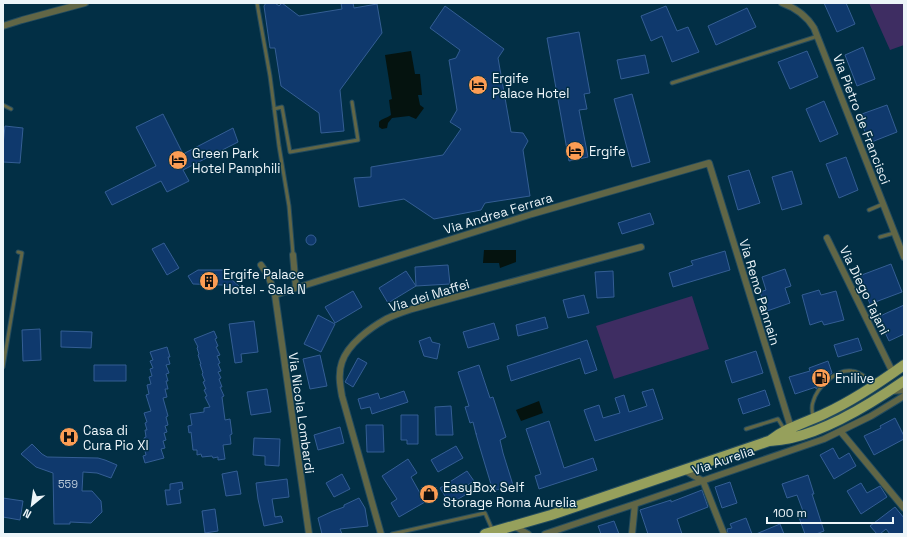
<svg xmlns="http://www.w3.org/2000/svg" width="907" height="537" font-family="'Space Grotesk',sans-serif">
<style>
.green{fill:#3e2d62}
.water{fill:#05130f}
.building{fill:#0f396d;stroke:#345e94}
.lines{fill:none;stroke-linecap:round;stroke-linejoin:round}
.lane-casing{stroke:#234b5e;stroke-width:5}
.street-casing{stroke:#234b5e;stroke-width:8}
.primary-casing{stroke:#234b5e;stroke-width:12}
.lane{stroke:#616646;stroke-width:3}
.street{stroke:#616646;stroke-width:6}
.primary{stroke:#96a05c;stroke-width:10}
.labels{text-anchor:middle;stroke-width:3;stroke-linejoin:round;paint-order:stroke}
.number-label{font-size:11px;fill:#b6c6d6}
.poi-label{font-size:13px;fill:#edf5f9;stroke:#022f45;text-anchor:start}
.street-label{font-size:13px;fill:#edf5f9;stroke:#022f45}
</style>
<rect width="100%" height="100%" fill="#022f45"/>
<path class="green" d="M869,3H904V45L890,50Z
M692,296L709,349L614,379L596,326Z"/>
<path class="water" d="M411,51L415,74H420L422,95H418L420,105L424,108L416,119L409,116L392,118L388,123L387,128L382,129L379,127V122C381,119 387,118 391,115L389,100L392,99L385,55Z
M484,250H516V262L500,268L499,263H483Z
M539,401L543,413L521,421L516,410Z"/>
<path class="building" d="M266,3H275L279,6L282,3L299,16L342,9L341,3H353L354,8L377,4L382,33L340,90L344,131L321,133L319,113L281,86L275,48H270L264,6Z
M824,3H846L855,24L837,32Z
M445,6L504,49L498,58L511,132L523,133L528,141L523,150L530,196L485,203L481,210L434,219L404,199L359,207L354,178L371,177V167L443,155L461,129L450,122L457,110L449,60L456,58L460,50L430,28Z
M666,6L677,31L688,27L699,52L672,62L662,36L651,41L641,16Z
M747,8L756,27L716,45L708,26Z
M579,32L590,93L584,94L587,109L579,110L588,157L569,161L547,38Z
M863,47L875,79L857,86L845,55Z
M807,51L818,77L790,89L778,62Z
M645,55L649,73L621,79L617,60Z
M632,94L650,162L632,167L614,99Z
M824,101L838,134L820,142L806,109Z
M887,105L897,132L869,143L859,115Z
M163,114L183,154L233,128L238,142L183,170L189,181L167,192L161,181L112,205L105,192L156,166L136,127Z
M5,126L23,128L20,163L3,162V145Z
M846,157L858,190L839,198L826,164Z
M749,170L760,203L738,210L728,176Z
M792,171L802,204L782,210L772,177Z
M650,213L654,224L622,234L618,223Z
M306 240a5 5 0 1 1 10 0a5 5 0 1 1-10 0Z
M164,243L179,268L167,275L152,249Z
M725,251L730,270L673,287L669,273L693,265L691,261Z
M891,264L902,292L870,304L859,276Z
M448,265L450,284L416,286L415,267Z
M785,269L791,286L785,288L790,303L767,311L760,292L766,290L762,277Z
M198,270H231L230,278L241,288L238,294L224,285L193,284L188,276Z
M406,271L416,286L388,303L379,288Z
M613,271L614,297L597,298L595,272Z
M819,290L821,295L836,291L844,320L824,325L822,321L810,325L802,295Z
M353,291L362,307L335,323L325,307Z
M584,295L589,313L568,318L563,300Z
M904,305V334L889,341L878,317Z
M318,315L335,324L321,352L304,344Z
M545,317L548,328L518,336L516,325Z
M254,321L258,352L241,354L242,362L235,363L229,324Z
M494,323L499,339L468,348L463,332Z
M40,329L41,360L23,361L22,330Z
M61,331L92,332L91,348L61,347Z
M214,331L217,338L215,339L218,346L216,347L220,355L217,356L220,363L218,364L221,371L218,372L221,378L219,379L222,387H220L224,396L222,397L225,420L230,419L232,434L230,435L231,444L223,445L225,459L218,460V457L213,458L212,456L202,457L201,454L197,455V450H193L191,432L189,433L188,426L192,425L190,414L204,412V408L210,407L205,397L207,396L204,390L206,389L203,382L205,381L202,374L203,373L200,364H201L198,355L199,354L197,348L198,347L194,339Z
M430,337L432,342L440,344L437,359L424,356L419,341Z
M858,338L862,350L838,357L834,345Z
M587,340L597,370L585,374L580,358L511,381L507,366Z
M167,347L170,357H168L170,364L166,365L169,373L166,374L168,381H166L168,389H165L167,397L163,398L168,416L166,417L168,425L165,426L167,432L164,433L166,440L163,441L165,448L161,449L164,458L145,463L143,456L146,455L144,447L146,446L144,438L146,437L145,430H147L145,423L147,422L144,413L151,411L146,395L149,394L147,385L151,384L149,377L152,376L150,369L153,368L150,361L153,360L150,352Z
M756,351L763,373L732,383L725,361Z
M320,355L327,386L310,389L303,359Z
M358,358L367,363L353,387L345,382Z
M828,361L832,373L826,378L816,389V387L795,394L789,377L810,371L809,368Z
M94,365H126V381H94Z
M479,365L490,398L493,397L506,437L500,440L503,453L513,485L493,491L480,448L476,434H477H476L473,422L470,423L465,407L469,406L458,372Z
M267,389L271,412L251,415L247,392Z
M653,389L663,419L595,441L584,410L599,405L603,418L620,413L615,398L624,395L629,412L647,406L642,392Z
M765,390L770,405L743,414L738,399Z
M404,391L408,402L372,414L370,407L361,409L358,399L378,393L380,399Z
M451,406L453,435H436L435,407Z
M401,415H418V444H407V440H401Z
M895,418L904,436V439L874,455L864,436L881,428L880,426Z
M549,421L564,468L593,458L597,470L539,489L535,476L541,474L526,429Z
M366,425H383L384,452H367Z
M340,427L344,443L318,450L314,435Z
M254,438L280,439L279,466L265,465V456L253,455Z
M32,444L42,454L47,457L98,458L105,460L117,465L111,478L97,473L83,472L82,491H92L101,501L102,512L91,523L70,522V524H54L53,473L36,467L21,454Z
M456,446L463,458L438,472L431,460Z
M833,448L839,459L849,453L856,466L834,479L820,455Z
M408,459L417,473L411,477L425,502L399,517L391,503L397,499L382,476Z
M237,471L241,494L226,496L222,474Z
M467,471L474,481L466,486L470,492L450,504L440,488Z
M342,474L350,489L334,497L326,483Z
M808,475L814,494H812L824,531L816,534H805L797,512L803,511L797,495L787,498L782,484Z
M287,479L289,497L272,499L275,517L281,516L283,522L264,526L258,499L256,483Z
M182,482L183,489L179,490L181,503L167,505L165,490H170V484Z
M730,482L737,503L722,508L715,487Z
M861,483L867,493L880,486L887,497L861,514L847,491Z
M702,490L708,507L677,519L682,534H648L640,510L671,500V502Z
M3,498L23,501L20,520L3,517Z
M359,498L365,508L368,526L340,529L342,534H322L318,518L333,511L344,507V505Z
M895,507L904,518V534H890L886,529L880,534H877L870,526Z
M215,509L218,531L205,533L202,511Z
M746,518L752,534H728L727,529L732,528L730,524Z
M614,521L619,534H601L598,526Z
M780,524L784,534H756Z"/>
<g class="lines">
<g class="lane-casing">
<path id="lane" d="M257,3L270,76L279,146L289,206L293,254
M672,83L818,36
M3,105L11,109
M274,109L282,107L290,152L358,140L352,102
M869,210L883,204
M880,237L894,233
M3,367L22,253L18,252
M813,417C812,412 811,407 813,402C817,387 836,369 852,371C860,371 867,379 874,383
M746,429L778,419L784,429
M392,534L485,513L492,529"/>
</g>
<g class="street-casing">
<path id="street" d="M782,3C796,8 806,15 814,28L904,257
M3,26L22,20L85,3
M827,238L893,373
M261,265L268,275L275,295L296,288L293,255
M296,288L532,214L709,163L791,428
M275,295L309,534
M892,391L904,390
M841,432L904,508
M684,470L703,481L724,534
M514,526L528,534
M381,534L342,396C340,385 338,373 342,362C348,344 370,328 386,319C394,315 403,312 412,309L641,247
M545,534L635,504L824,439L871,416L904,396
M632,534L635,504"/>
</g>
<g class="primary-casing">
<path id="primary" d="M771,440C787,427 808,422 826,413C854,400 879,383 904,365
M485,534L551,515L769,441C776,440 784,440 791,438C829,430 872,403 904,381"/>
</g>
<use href="#lane" class="lane"/>
<use href="#street" class="street"/>
<use href="#primary" class="primary"/>
</g>
<defs>
<g id="hotel-disc" transform="scale(1)"><circle r="9.5" fill="#fc9d54" stroke="#022f45"/><path d="M-6-4.5h1.5V1H6V5H4.5V3h-9V5H-6ZM-4 0a1.8 1.8 0 1 1 3.6 0ZM.5 0V-2.5h3Q6-2.5 6 0Z" fill="#111"/></g>
<g id="building-disc" transform="scale(1)"><circle r="9.5" fill="#fc9d54" stroke="#022f45"/><path d="M-4-6H4V6H1V3H-1V6H-4ZM-2.5-4.3h1.7v1.8h-1.7ZM.8-4.3h1.7v1.8H.8ZM-2.5-1h1.7V.8h-1.7ZM.8-1h1.7V.8H.8Z" fill="#111"/></g>
<g id="fuel-disc" transform="scale(1)"><circle r="9.5" fill="#fc9d54" stroke="#022f45"/><path d="M-5.5-6h7V0h2V4h1.3V-2.5L3-4.5l.8-.8L6-3V5H2.5V1h-1V6h-7ZM-4.2-4.7v3.2H.2V-4.7Z" fill="#111"/></g>
<g id="hospital-disc" transform="scale(1)"><circle r="9.5" fill="#fc9d54" stroke="#022f45"/><path d="M-5-5h3v3.5h4V-5h3V5h-3V1.5h-4V5h-3Z" fill="#111"/></g>
<g id="shop-disc" transform="scale(1)"><circle r="9.5" fill="#fc9d54" stroke="#022f45"/><path d="M-5-2.5h2.3a2.7 3.5 0 0 1 5.4 0H5L5.5 6h-11ZM-1.5-2.5h3a1.5 2.3 0 0 0-3 0Z" fill="#111"/></g>
</defs>
<g fill-rule="evenodd">
<use href="#hotel-disc" x="478" y="85"/>
<use href="#hotel-disc" x="575" y="151"/>
<use href="#hotel-disc" x="178" y="160"/>
<use href="#building-disc" x="209" y="281"/>
<use href="#fuel-disc" x="821" y="378"/>
<use href="#hospital-disc" x="69" y="437"/>
<use href="#shop-disc" x="429" y="494"/>
</g>
<g class="labels">
<g class="number-label">
<text x="68" y="488">559</text>
</g>
<g class="poi-label">
<text x="492" y="83">Ergife<tspan x="492" dy="15">Palace Hotel</tspan></text>
<text x="589" y="156">Ergife</text>
<text x="192" y="158">Green Park<tspan x="192" dy="15">Hotel Pamphili</tspan></text>
<text x="223" y="279">Ergife Palace<tspan x="223" dy="15">Hotel - Sala N</tspan></text>
<text x="835" y="383">Enilive</text>
<text x="83" y="435">Casa di<tspan x="83" dy="15">Cura Pio XI</tspan></text>
<text x="443" y="492">EasyBox Self<tspan x="443" dy="15">Storage Roma Aurelia</tspan></text>
</g>
<g class="street-label">
<text transform="translate(862 119) rotate(69)" y="5">Via Pietro de Francisci</text>
<text transform="translate(498 213) rotate(-17)" y="5">Via Andrea Ferrara</text>
<text transform="translate(865 290) rotate(64)" y="5">Via Diego Tajani</text>
<text transform="translate(760 292) rotate(73)" y="5">Via Remo Pannain</text>
<text transform="translate(429 295) rotate(-17)" y="5">Via dei Maffei</text>
<text transform="translate(302 413) rotate(82)" y="5">Via Nicola Lombardi</text>
<text transform="translate(723 460) rotate(-19)" y="5">Via Aurelia</text>
</g>
</g>
<rect width="907" height="537" fill="none" stroke="#edf5f9" stroke-width="8"/>
<g transform="translate(32 505) rotate(209)" stroke="#022f45" stroke-width="3" paint-order="stroke">
<path d="M0-3L7 15L0 10L-7 15Z" fill="#edf5f9"/>
<text y="-6" font-size="11" font-weight="bold" text-anchor="middle" fill="#edf5f9">N</text>
</g>
<path d="M767 517v6h126v-6" fill="none" stroke="#edf5f9" stroke-width="2"/>
<text x="773" y="517" font-size="12" fill="#edf5f9" stroke="#022f45" stroke-width="3" paint-order="stroke">100 m</text>
</svg>
